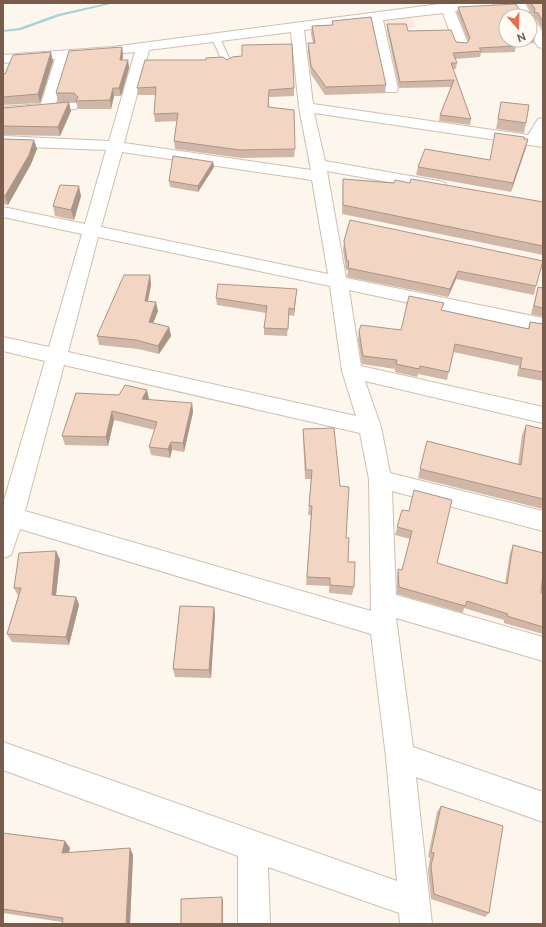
<svg xmlns="http://www.w3.org/2000/svg" width="546" height="927" font-family="Raleway,sans-serif">
<style>
.commercial{fill:#fde8e0}
.lines{fill:none;stroke-linecap:round;stroke-linejoin:round}
.stream{fill:#a5d3da;fill-rule:evenodd}
.lane-casing{stroke:#d1beb0;stroke-width:2}
.street-casing{stroke:#d1beb0;stroke-width:2}
.lane{fill:#fff;fill-rule:evenodd}
.street{fill:#fff;fill-rule:evenodd}
.wall{fill:#d1b7a8}
.shaded-wall{fill:#aa9588}
.building{fill:#f3d5c3;stroke:#aa9588}
</style>
<rect width="100%" height="100%" fill="#fdf6ec"/>
<path class="commercial" d="M411,17L416,27L387,29L382,19Z"/>
<g class="lines">
<path class="stream" d="M108,3H115L60,16L21,30L3,32V30L19,28L58,14Z"/>
<g class="lane-casing">
<path id="lane" d="M216,35L220,38L231,63L230,65L227,66L223,63L212,38Z"/>
</g>
<g class="street-casing">
<path id="street" d="M447,3H495L489,7L455,11L468,44L466,47H456L454,44L443,13L383,20L398,89L396,92H386L384,89L371,22L304,30L313,104L528,135L538,119L543,118V147L314,113L325,161L439,181L445,183L447,186L445,189L439,191L327,171L346,278L543,318V332L349,290L361,366L543,407V423L365,381L381,427L390,473L543,511V531L392,491L396,595L543,637V661L396,618L413,747L543,792V822L416,777L432,924H400L399,913L268,867L270,924H238V856L3,770V742L397,881L386,757L371,634L20,529L11,555L3,558V504L45,361L3,351V337L49,347L82,234L3,217V207L85,224L106,150L3,146V136L109,141L135,52L69,58L56,103H76L78,106L76,109L3,116V107L41,104L55,59L3,63V55L112,47ZM291,32L299,107L311,170L124,143L149,50ZM122,152L312,180L328,274L101,227ZM98,237L330,286L342,371L356,416L68,352ZM64,365L360,433L369,479L371,611L25,511Z
M513,3H525L532,16L530,19V16H520Z
M530,19L535,20L543,33V48L538,47L530,34Z"/>
</g>
<use href="#lane" class="lane"/>
<use href="#street" class="street"/>
</g>
<path class="wall" d="M526,3H543V30L536,19L532,18L533,15Z
M458,7L506,40H530V28L535,37L534,43L516,44L515,52L481,53L480,57L455,59L457,63L456,69H453L471,119L470,125L439,121L440,115L451,87L399,88L387,30V24L408,31L456,42L467,43L468,41L457,13Z
M332,21L386,85L385,93L325,95L311,74L308,51V43H313L311,34L312,26L332,25Z
M122,47L123,55V60H128L129,68L121,96H114L111,109H78L76,102H58L56,93Z
M206,60H227L294,88V96L269,97V107L295,149L294,157L241,158L175,149L174,141L177,121L155,122L154,114L156,95H138L137,88Z
M53,61L40,103L3,105V74Z
M501,102L526,123L524,133L496,129Z
M3,108L71,111L60,136L3,135Z
M495,133L528,139L511,192L416,175L418,167L490,160Z
M3,139L34,140L37,149L31,164L8,205L3,204Z
M213,162L214,167L198,192L170,187L169,181Z
M343,179L394,183H410L543,202V255L342,214Z
M81,196L74,220L55,216L53,206Z
M344,241L536,286L534,295L456,279L448,297L347,277L348,270H346L343,250Z
M150,275L151,285L148,301L158,311L153,323L169,327L171,336L159,354L138,349L99,345L97,336Z
M538,287L543,288V317L531,314Z
M296,297L294,316L289,315L287,336L264,335V328L266,313L217,305L216,298Z
M442,310L528,329L530,322L543,324V381L517,376L519,366L453,352L447,380L418,374L417,377L395,372V369L362,364L358,340L359,331L401,330Z
M76,393L149,399L148,400L192,403L193,412L184,452L172,450L170,458L151,455L149,447L155,430L114,420L108,446L65,445L62,436Z
M526,425L543,429V509L418,478L420,469L518,465L522,435Z
M303,429L340,486L348,562L354,587L352,595L329,593V586L306,585L311,515H308L311,479H305L303,438Z
M402,510L437,563L505,584L510,553L513,545L541,593H543V634L504,623V620L464,608L463,613L397,594V576L398,569L402,570L410,539L395,535Z
M56,551L60,560L56,595L76,597L79,605L69,645L12,642L7,634L18,596L14,588Z
M214,607L215,615L211,678L175,677L173,669Z
M441,806L489,913L485,917L431,899L428,871L430,858L428,857L437,812Z
M3,833L65,841L70,848L69,853L130,848L133,855L130,924H62V922L3,913Z"/>
<path class="shaded-wall" d="M122,47L123,55L121,68L120,60Z
M51,52L53,61L40,103L38,94Z
M128,60L129,68L121,96L119,88Z
M113,88L114,96L111,109L110,100Z
M69,102L71,111L60,136L58,127Z
M528,139L526,148L511,192L513,183Z
M34,140L37,149L31,164L8,205L5,196Z
M213,162L214,167L198,192V186Z
M79,186L81,196L74,220L71,210Z
M458,271L456,279L448,297L450,289Z
M150,275L151,285L146,310L145,301Z
M297,289L296,297L294,316V309Z
M156,302L158,311L150,331L149,322Z
M169,327L171,336L159,354L158,346Z
M147,390L149,399L143,408L142,399Z
M192,403L193,412L184,452L183,443Z
M112,411L114,420L108,446L106,437Z
M171,442L172,450L170,458L168,449Z
M56,551L60,560L55,604L52,595Z
M76,597L79,605L69,645L66,637Z
M214,607L215,615L211,678L209,670Z
M65,841L70,848L67,859L62,853Z
M130,848L133,855L130,924H126Z
M222,897L223,901V924H222Z"/>
<path class="building" d="M531,3H543V22L538,13L534,12L535,9Z
M516,4L521,12H530V16H506V40H516V46L479,48L482,51L453,53L457,63H451L471,119L440,115L454,80L400,82L387,24H406L408,31L451,30L456,42L467,43L470,38L458,7Z
M371,17L386,85L326,87L311,66L308,43H315L312,26L333,25L332,21Z
M530,28L535,37H530Z
M292,44L294,88L269,90L268,107L294,110L295,149L240,150L174,141L178,113L154,114L156,87L137,88L145,60H206V58L223,57L227,60L232,57L242,56V45Z
M122,47L120,60H128L119,88H113L110,100L76,101L78,97L74,93H56L69,51Z
M51,52L38,94L3,97V74H5L13,55Z
M69,102L58,127L3,126V108Z
M501,102L529,105L526,123L498,119Z
M495,133L524,137V139H528L513,183L418,167L425,149L490,160Z
M3,139L34,140L29,155L5,196L3,195Z
M173,156L213,162L198,186L169,181Z
M343,179L394,183L395,180L410,183L411,179L543,202V246L343,205Z
M60,185L79,186L71,210L53,206Z
M350,220L543,261L536,286L458,271L450,289L348,268L349,261H347L344,241Z
M124,275H150L145,301L156,302L149,322L169,327L158,346L136,340L97,336Z
M218,284L297,289L294,309L289,308L288,329L264,328L267,306L216,298Z
M538,287L543,288V308L534,306Z
M409,296L444,303L441,310L529,329L530,322L543,324V372L520,368L522,358L455,344L449,372L420,366L419,369L396,364L397,360L363,356L359,331L361,325L401,330Z
M125,385L147,390L142,399L192,403L183,443L171,442L168,449L149,447L157,422L112,411L106,437L62,436L76,393L119,395Z
M526,425L543,429V499L420,469L427,441L521,465Z
M334,428L340,486L349,487L346,538H349L348,562H355L354,587L330,585V578L307,577L312,506H309L312,470H306L303,429Z
M414,490L452,500L437,563L507,584L513,545L543,553V573L541,593H543V627L507,616L508,614L467,601L465,606L399,587L398,569L402,570L412,531L397,527L402,510L409,511Z
M56,551L52,595L76,597L66,637L7,634L21,588H14L19,553Z
M180,606L214,607L209,670L173,669Z
M441,806L503,826L489,913L434,894L431,866L434,853L431,852Z
M3,833L65,841L62,853L130,848L126,924H62L63,918L3,909Z
M222,897V924H181V899Z"/>
<rect width="546" height="927" fill="none" stroke="#7a5c4d" stroke-width="8"/>
<g transform="translate(518 28) rotate(160)"><circle r="19" fill="#fffaf3" stroke="#cabbb1"/>
<path d="M0-3L7 15L0 10L-7 15Z" fill="#e76f51"/>
<text y="-6" font-size="11" font-weight="bold" text-anchor="middle" fill="#7a5c4d">N</text>
</g>
</svg>
